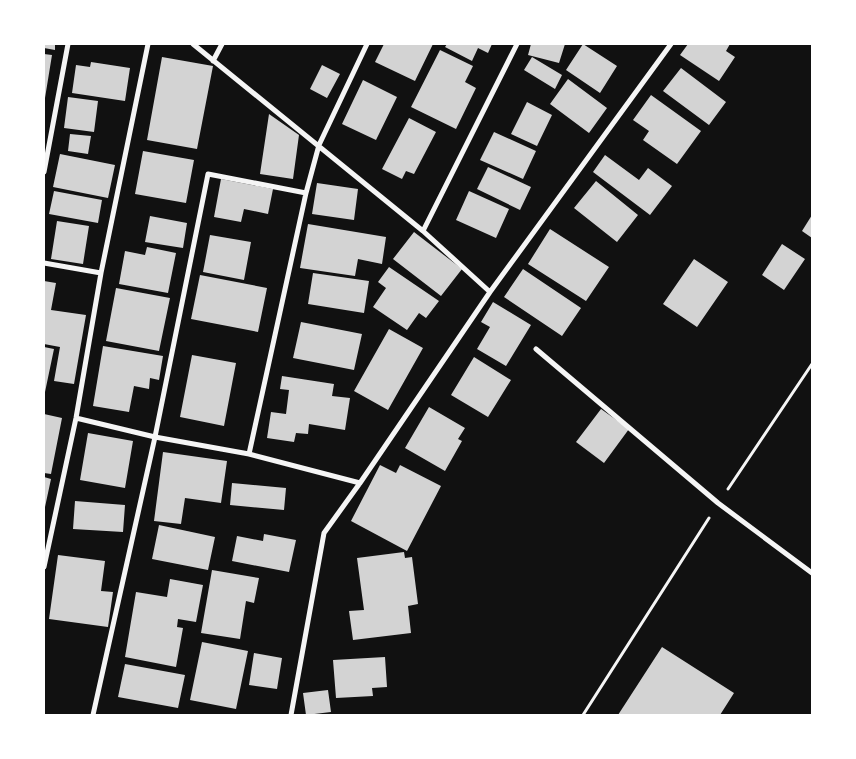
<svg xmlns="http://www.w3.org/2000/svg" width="856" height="759" font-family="'Noto Serif',serif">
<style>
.building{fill:#d3d3d3}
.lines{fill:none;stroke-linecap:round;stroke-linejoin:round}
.path{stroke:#f5f5f5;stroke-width:3}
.minor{stroke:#f5f5f5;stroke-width:5}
</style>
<rect width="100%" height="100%" fill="#111"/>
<path class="building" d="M44,44H55V50L44,48Z
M384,44H433L415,81L375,62Z
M447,44H492L488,53L478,48L472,61L445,47Z
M531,44H565L559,63L528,55Z
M583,44L617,66L600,93L566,70Z
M688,44H730L726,51L735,57L719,81L680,55Z
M440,50L473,66L465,82L476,88L456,129L411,107Z
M44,54L52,55L45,98H44Z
M162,57L213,66L197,149L147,140Z
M532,57L562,75L555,89L524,70Z
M91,62L130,68L125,101L72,93L76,65L90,67Z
M322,65L340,74L327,98L310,89Z
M681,68L726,102L709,125L663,91Z
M568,79L607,108L589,133L550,104Z
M363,80L397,97L376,140L342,124Z
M651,95L701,131L677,164L643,140L649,131L633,120Z
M68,97L98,101L94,132L64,128Z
M527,102L552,115L537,146L511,134Z
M269,114L299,135L293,179L260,174Z
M409,118L436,132L414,174L406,171L402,179L382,169Z
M494,132L536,151L523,179L480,160Z
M70,134L91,136L88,154L68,151Z
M143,151L194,160L186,203L135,194Z
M60,154L115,165L108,198L53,187Z
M605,155L639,180L648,168L672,186L650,215L593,172Z
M488,167L531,187L520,210L477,189Z
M221,179L273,189L268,214L244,209L241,222L214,217Z
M596,181L638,215L617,242L574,208Z
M317,183L358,189L354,220L312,214Z
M54,191L102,200L98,223L49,214Z
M469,191L509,209L496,238L456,220Z
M812,215V238L802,231Z
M150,216L187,223L183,248L145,242Z
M57,221L89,226L83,264L51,259Z
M308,224L386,237L382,264L358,259L355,276L300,268Z
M550,229L609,267L586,301L528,264Z
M414,232L462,269L441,296L393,259Z
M210,235L251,242L244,280L203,272Z
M782,244L805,259L784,290L762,275Z
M147,247L176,253L168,293L119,284L125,251L145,255Z
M694,259L728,282L697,327L663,304Z
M389,267L439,301L426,318L419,313L407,330L373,307L386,288L378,282Z
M523,269L581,308L562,336L504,297Z
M313,273L369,281L364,313L308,304Z
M200,275L267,288L258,332L191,319Z
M44,281L56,283L51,310L86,315L74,384L54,381L60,347L44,344Z
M116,288L170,298L159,351L106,341Z
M493,302L531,325L506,366L477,349L490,327L481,322Z
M301,322L362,334L354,370L293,358Z
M389,329L423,348L388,410L354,391Z
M103,346L163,356L159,380L150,378L149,389L134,386L129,412L93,406Z
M44,347L54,349L45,392H44Z
M192,355L236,363L224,426L180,417Z
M474,357L511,380L488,417L451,395Z
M282,376L334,384L332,396L350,398L345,430L309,424L308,434L296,433L294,442L267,438L271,412L286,414L289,390L280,389Z
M429,407L465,428L458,439L462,441L445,471L405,448Z
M601,409L629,429L604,463L576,442Z
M44,414L62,418L51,474L44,473Z
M88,433L133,441L125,488L80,480Z
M163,452L227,461L221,503L185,498L181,524L154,521Z
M380,465L396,473L400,465L441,486L407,551L351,521Z
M44,477L51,479L45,507H44Z
M232,483L286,488L284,510L230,505Z
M75,501L125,505L123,532L73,529Z
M159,525L215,537L208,570L152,559Z
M264,534L296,540L289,572L232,561L237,536L263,541Z
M404,552L405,558L412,557L418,604L408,606L411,633L353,640L349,611L364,610L357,558Z
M58,555L105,561L101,591L113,592L108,627L49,619Z
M212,570L259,578L254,603L246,601L240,639L201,633Z
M170,579L203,585L196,622L178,619L177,627L183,628L176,667L125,657L136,592L167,597Z
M202,642L248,651L236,709L190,700Z
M662,647L734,693L720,715H618Z
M254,653L282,658L277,689L249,685Z
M385,657L387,687L372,688L373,696L336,698L333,660Z
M125,664L185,675L178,708L118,697Z
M328,690L331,712L306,715L303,693Z"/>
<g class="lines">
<path class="path" d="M728,489L812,364
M583,715L709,518"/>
<path class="minor" d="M193,44L423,231L490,292
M213,61L222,44
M44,172L68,44
M423,231L517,44
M44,263L101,273
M536,349L718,503L812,573
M76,418L155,437L249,454L360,483
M249,454L306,193L319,145L367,44
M44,567L76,418L101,273L148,44
M93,715L155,437L208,174L306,193
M291,715L324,533L360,483L490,292L671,44"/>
</g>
<rect width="856" height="759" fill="none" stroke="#ffffff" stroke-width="90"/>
</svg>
